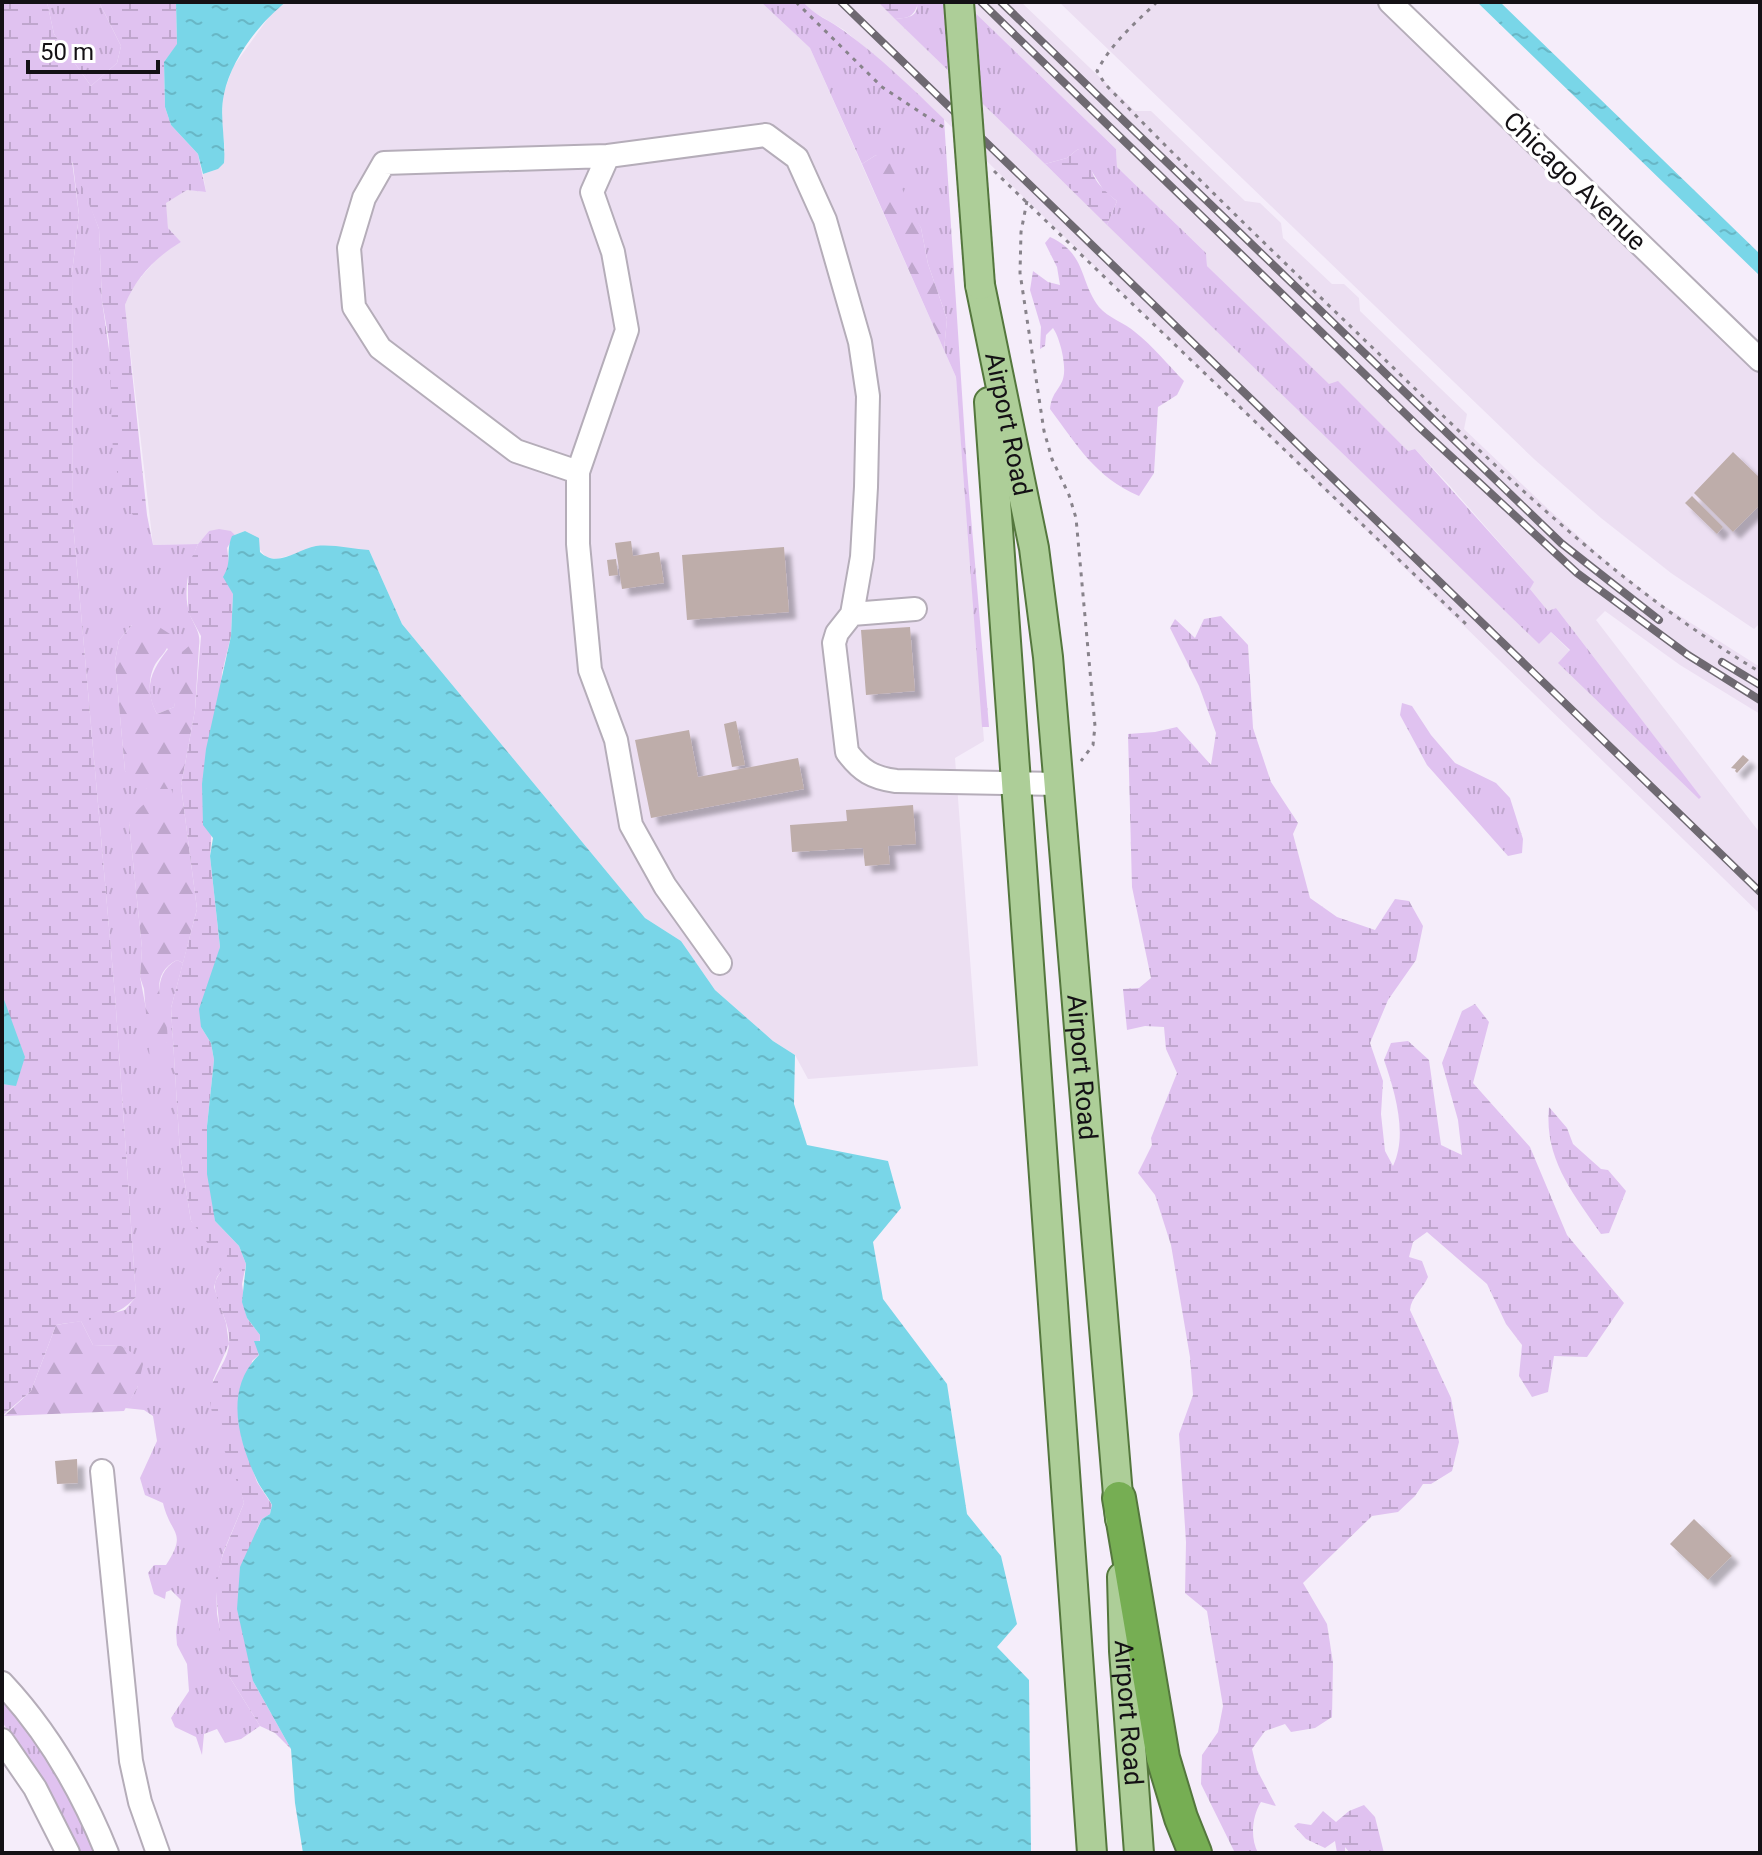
<svg xmlns="http://www.w3.org/2000/svg" width="1762" height="1855" font-family="Roboto,sans-serif">
<style>
.built{fill:#ecdff2}
.grass{fill:url(#grass-tufts)}
.forest{fill:url(#forest-firs)}
.wetland{fill:url(#wetland-marsh)}
.water{fill:url(#water-ripples)}
.building{fill:#beadaa;filter:url(#shadow)}
.lines{fill:none;stroke-linecap:round;stroke-linejoin:round}
.minor-casing{stroke:#b5adb9;stroke-width:26}
.major-casing{stroke:#54773d;stroke-width:32}
.highway-casing{stroke:#54773d;stroke-width:36}
.path{stroke:#88838b;stroke-width:3;stroke-dasharray:4 6;stroke-linecap:butt}
.minor{stroke:#fff;stroke-width:22}
.major{stroke:#adce98;stroke-width:28}
.highway{stroke:#76ae53;stroke-width:32}
.rail-casing{stroke:#6e6971;stroke-width:8}
.rail{stroke:#fff;stroke-width:5;stroke-dasharray:15;stroke-linecap:butt}
.major-bridge-casing{stroke:#54773d;stroke-width:32;stroke-linecap:butt}
.major-bridge{stroke:#adce98;stroke-width:28}
.labels{text-anchor:middle;stroke-width:7;stroke-linejoin:round;paint-order:stroke}
.street-label{font-size:26px;fill:#141115;stroke:#fff}
</style>
<defs>
<pattern id="grass-tufts" width="24" height="20" patternUnits="userSpaceOnUse" patternTransform="scale(2)"><rect width="24" height="20" fill="#e0c2f0"/><path d="M3 7l-1-3M5 7V3M7 7l1-3M15 17l-1-3M17 17v-4M19 17l1-3" fill="none" stroke="#bfa6cd"/></pattern>
<pattern id="forest-firs" width="22" height="20" patternUnits="userSpaceOnUse" patternTransform="scale(2)"><rect width="22" height="20" fill="#e0c2f0"/><path d="M5 1l3.5 6h-7zM16 11l3.5 6h-7z" fill="#bfa6cd"/></pattern>
<pattern id="wetland-marsh" width="20" height="14" patternUnits="userSpaceOnUse" patternTransform="scale(2)"><rect width="20" height="14" fill="#e0c2f0"/><path d="M1 5h8M5 5V1M11 12h8M15 12V8" fill="none" stroke="#bfa6cd"/></pattern>
<pattern id="water-ripples" width="26" height="14" patternUnits="userSpaceOnUse" patternTransform="scale(2)"><rect width="26" height="14" fill="#79d6e8"/><path d="M2 4q2-2 4 0t4 0M15 11q2-2 4 0t4 0" fill="none" stroke="#68b7c6"/></pattern>
<filter id="shadow"><feDropShadow dx="7" dy="7" stdDeviation="2" flood-color="#0004"/></filter>
</defs>
<rect width="100%" height="100%" fill="#f5edfa"/>
<path class="built" d="M286,2H761L810,48L956,377L984,741L955,758L978,1066L808,1079L795,1055L773,1041L715,990L681,941L645,918L402,624L369,550L292,555L276,559L266,557L245,531L235,535L231,531H209L198,544L153,545L125,305L131,289L148,269L164,251L181,242L168,228L165,203L187,190L206,192L203,174L218,169L225,151L222,123L223,95L233,67L271,14Z
M803,2H878L1539,644L1551,632L1570,651L1559,662L1699,798L1700,796L1556,608L1548,611L1530,589L1533,581L1449,485L1415,449L1408,451L1338,382L1329,385L1207,266L1206,253L1117,167L1116,149L964,2H1021L1135,111H1151L1245,201L1260,203L1281,223L1283,238L1332,284H1344L1359,298L1360,311L1467,414L1464,429L1546,507L1614,568L1661,604L1760,667V714L1680,665L1605,611L1596,620L1760,833V914L928,104L868,50L844,30L809,9Z
M1059,2H1382L1760,367V623L1754,629L1671,573L1601,518L1534,459Z"/>
<path class="grass" d="M47,2H99L121,46L117,63L91,86L54,34Z
M761,2H803C814,15 831,21 844,31C880,57 912,88 944,119L967,470L989,727H982L956,377L944,350L947,319L928,264L921,228L876,155L862,164L810,48Z
M917,2H964L1116,149L1117,167L1206,253L1207,266L1329,384L1338,381L1408,451L1415,449L1534,582L1530,589L1548,611L1556,608L1701,797L1699,799L1558,663L1570,650L1551,632L1539,644L1107,225L1117,201L1104,191L1078,149L1067,158L1045,164L895,19C908,18 919,17 917,2Z
M72,156L99,229L102,301L133,515H147L153,545L198,544C189,564 182,593 190,615C195,627 201,633 199,646H189L174,707L157,714C143,688 151,671 168,649L132,625L119,640L115,661L125,771L147,789H173V796L129,823L142,948L140,977L147,1014L167,1043C163,1016 147,976 177,960L183,963L171,1008L180,1153L191,1221L227,1255V1263L217,1277L214,1287L226,1323L229,1344L213,1380L244,1503L223,1553L216,1582L217,1614L229,1676L260,1726L241,1739L225,1743L217,1729L204,1734L202,1755L196,1737L175,1727L171,1718L189,1691L187,1664L177,1645L176,1632L181,1600L171,1590L166,1592L165,1599L154,1594L148,1573L154,1565H166C188,1531 171,1536 163,1503L145,1495L140,1478L157,1441L153,1416L144,1410L125,1408L138,1386L121,1346L93,1345L81,1321L125,1310L136,1297L115,995L73,523L72,273L79,215Z
M1402,703L1412,706L1431,735L1455,763L1496,783L1510,798L1523,839L1522,853L1508,856L1427,765L1400,715Z
M2,1699C42,1742 73,1798 94,1853H79L57,1807L31,1762L2,1722Z"/>
<path class="forest" d="M876,155L890,164L921,228L928,264L947,319L944,350L862,164Z
M132,625H156L170,634C168,656 160,653 153,669C147,684 150,701 157,714L174,707L182,652L189,646H199L195,710L181,786L197,909L183,963L177,960C139,980 175,1018 166,1046C165,1050 162,1053 160,1057L150,1061L144,989L140,977L142,948L129,823C142,802 148,799 172,796L173,789H147L133,786L125,771L115,661L119,640Z
M81,1321L93,1345L121,1346L144,1360L138,1386L124,1411L4,1416L31,1391L56,1325Z"/>
<path class="wetland" d="M2,2H47L54,34L91,86L117,63L121,46L99,2H176L177,45L164,62L165,107L171,125L198,154L206,192L187,190L166,203L168,228L181,242C157,256 135,278 125,305L147,515H133L125,505L113,455L109,341L102,301L99,229L72,161L79,215L72,273L73,523L115,995L136,1297C116,1320 85,1320 56,1325L31,1391L2,1416V1084L16,1085L2,994Z
M878,2H917L918,4C913,17 909,18 895,19Z
M1078,149L1091,163C1090,179 1106,192 1117,201L1107,225L1045,164L1067,158Z
M1050,237C1087,254 1079,281 1099,307C1108,318 1125,323 1135,332C1153,346 1168,365 1184,381L1177,395L1158,407L1154,473L1139,496C1095,477 1077,445 1050,409C1052,392 1059,391 1063,379C1067,366 1060,338 1053,328L1046,335L1045,346L1040,349L1041,327L1030,290L1033,271L1048,282L1060,285L1057,267L1045,243Z
M219,529L231,531L235,535L227,548L233,594L231,636L222,673L210,856L220,947L201,1027L211,1043L214,1060L207,1126L215,1221L239,1246L246,1264L242,1284L247,1318L260,1335L259,1355L252,1361L241,1436L257,1482L272,1505L270,1514L262,1519L257,1529L253,1681L291,1749L275,1733L260,1726L229,1676L222,1652L215,1582L223,1554L244,1503C236,1472 210,1426 210,1396C211,1376 228,1363 229,1344C231,1325 218,1307 215,1289C213,1276 227,1269 227,1255L215,1253L191,1221L180,1153L171,1008L197,909L181,786L195,710L201,636L188,612V566L198,544L209,531Z
M1221,616L1248,645L1253,728L1271,782L1298,823L1293,834L1310,898L1337,917L1375,930L1395,899L1409,901L1423,926L1416,960L1388,1000L1370,1043L1383,1081L1381,1114L1385,1151L1393,1166C1408,1135 1395,1092 1384,1060L1391,1043L1408,1041L1429,1060L1441,1145L1462,1155L1458,1120L1442,1063L1462,1011L1475,1004L1489,1022L1473,1083L1530,1147L1567,1235L1624,1303L1587,1357L1554,1356L1548,1392L1532,1397L1519,1376L1522,1345L1506,1324L1487,1284L1427,1232L1413,1242L1409,1257L1422,1261L1428,1277C1423,1289 1411,1297 1410,1310L1451,1398L1459,1442L1452,1471L1431,1484H1423L1415,1496L1398,1512L1372,1516L1303,1583L1327,1624L1333,1663L1332,1717L1315,1728L1291,1732L1285,1724L1265,1731L1252,1749L1257,1770L1276,1806L1261,1802C1252,1816 1250,1838 1258,1853H1235L1201,1784L1202,1755L1218,1732L1223,1706L1207,1611L1185,1593L1186,1542L1179,1434L1193,1395L1190,1357L1171,1245L1155,1195L1138,1173L1152,1145L1151,1138L1177,1073L1166,1049L1164,1027L1145,1026L1127,1030L1123,989L1139,988L1151,978L1132,887L1128,734L1155,732L1177,727L1211,765L1216,733L1199,686L1170,628L1175,619L1195,638L1204,619Z
M1549,1107L1567,1128L1573,1144L1601,1169L1608,1170L1626,1191L1609,1233L1601,1234C1573,1193 1544,1159 1549,1107Z
M1364,1805L1375,1817L1384,1853H1350L1345,1847V1853H1337L1335,1841L1325,1848L1306,1839L1294,1826L1298,1823L1311,1825L1323,1811L1336,1822L1349,1811Z"/>
<path class="water" d="M176,2H286C259,23 231,60 224,94C219,117 226,140 224,163L218,169L203,174L198,154L171,125L165,107L164,62L177,44Z
M1477,2H1500L1760,254V276Z
M245,531L259,538L260,552C278,569 297,549 316,546C333,544 353,549 369,550L402,624L645,918L681,941L715,990L773,1041L795,1055L794,1104L807,1145L888,1161L901,1208L873,1242L883,1299L947,1384L967,1514L1001,1556L1017,1624L997,1647L1029,1680L1031,1853H303L295,1803L291,1749L253,1681L237,1609L240,1567L262,1519L270,1514L272,1505C268,1496 260,1488 256,1478C238,1439 224,1389 259,1355L254,1341H260V1335L247,1318L242,1302L246,1264L239,1246L215,1221L207,1174V1126L214,1060L211,1043L201,1027L199,1009L220,947L210,856L213,838L203,825L202,784L206,749L231,636L233,594L223,577C233,561 225,553 232,536Z
M2,994L25,1057L16,1086L2,1084Z"/>
<path class="building" d="M1733,452L1760,478V505L1733,532L1694,493Z
M1692,496L1723,527L1717,534L1685,503Z
M631,541L633,556L659,552L664,583L622,589L615,543Z
M784,547L789,612L687,620L682,555Z
M616,559L618,575L609,576L607,560Z
M910,627L915,691L866,695L861,630Z
M736,721L745,765L732,767L724,724Z
M689,730L698,777L798,758L804,789L651,818L635,740Z
M1743,755L1749,760L1737,773L1735,771L1736,769L1731,768Z
M913,805L916,844L888,846L890,864L865,866L863,848L792,852L790,825L847,821L846,810Z
M77,1459L78,1483L57,1484L55,1461Z
M1694,1519L1732,1556L1708,1580L1670,1544Z"/>
<g class="lines">
<g class="minor-casing">
<path id="minor" d="M1390,2L1760,360
M578,472L516,451L380,348L354,307L349,248L364,198L384,163L608,156
M915,609L852,614L837,633L834,643L847,752C861,771 873,778 896,781L1059,784
M720,963L665,886L631,825L616,740L590,670L578,544V472L627,330L613,252L592,192L608,156L766,135L797,158L825,220L860,342L868,396L866,487L862,557L852,614
M102,1471L131,1761L140,1802L158,1853
M2,1683C48,1732 82,1791 107,1853
M2,1740L35,1788L68,1853"/>
</g>
<g class="major-casing">
<g id="major">
<path id="s1" d="M980,285L1034,548L1048,657L1120,1519"/>
<path d="M989,402L1092,1853"/>
<path id="s2" d="M1122,1577L1124,1651L1139,1853"/>
</g>
</g>
<g class="highway-casing">
<path id="highway" d="M1119,1498L1163,1758L1181,1818L1195,1853"/>
</g>
<path class="path" d="M796,2L882,87L946,129
M1157,2C1135,23 1111,44 1097,71L1105,84C1193,175 1285,263 1376,351C1497,468 1615,585 1760,672
M994,171L1467,625
M1027,201L1021,232L1020,273L1044,431L1052,459L1069,495L1076,518L1095,726L1093,745L1081,761"/>
<use href="#minor" class="minor"/>
<use href="#major" class="major"/>
<use href="#highway" class="highway"/>
<g class="rail-casing">
<path id="rail" d="M841,2L1760,892
M981,2L1418,426L1577,573L1688,655L1760,700
M1001,2L1561,543L1659,620
M1722,662L1760,685"/>
</g>
<use href="#rail" class="rail"/>
<g class="major-bridge-casing">
<path id="major-bridge" d="M959,2L980,285"/>
</g>
<use href="#major-bridge" class="major-bridge"/>
</g>
<g class="labels">
<g class="street-label">
<text transform="translate(1575 181) rotate(44)" y="9">Chicago Avenue</text>
<text dy="9" stroke="none"><textPath href="#s1" startOffset="142">Airport Road</textPath></text>
<text dy="9" stroke="none"><textPath href="#s1" startOffset="790">Airport Road</textPath></text>
<text dy="9" stroke="none"><textPath href="#s2" startOffset="136">Airport Road</textPath></text>
</g>
</g>
<rect width="1762" height="1855" fill="none" stroke="#141115" stroke-width="8"/>
<path d="M28 60v12h130v-12" fill="none" stroke="#141115" stroke-width="4"/>
<text x="40" y="60" font-size="24" fill="#141115" stroke="#ffffff" stroke-width="6" paint-order="stroke">50 m</text>
</svg>
